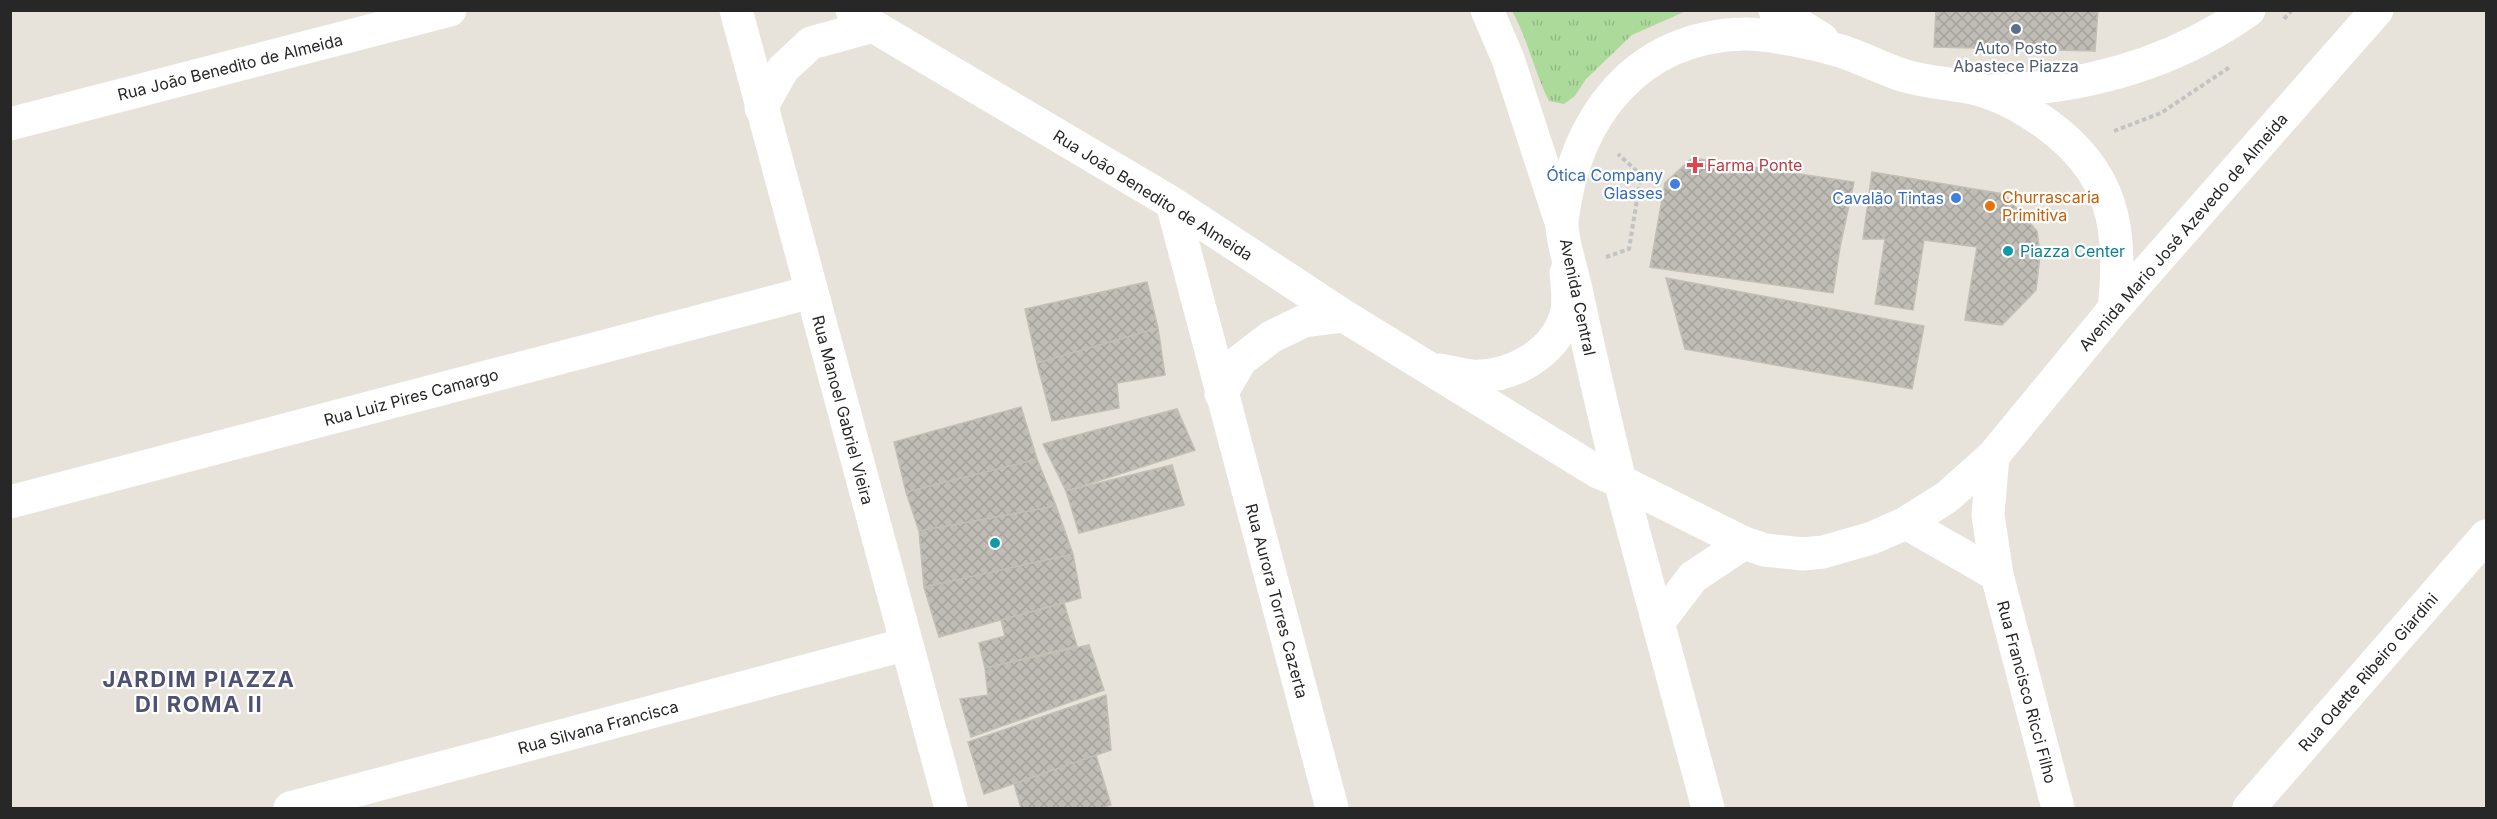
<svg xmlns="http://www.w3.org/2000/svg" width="2497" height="819" font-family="Inter,'Noto Sans KR',sans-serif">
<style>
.grass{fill:url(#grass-tufts)}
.building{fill:url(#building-cross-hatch);stroke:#c3bfb4;stroke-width:1.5}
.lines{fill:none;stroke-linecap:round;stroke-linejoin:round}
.path{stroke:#c3c3c3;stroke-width:4;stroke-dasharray:4.5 3;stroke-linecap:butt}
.street{stroke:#fff;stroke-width:33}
.secondary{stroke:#fff;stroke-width:33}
.service-dot{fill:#5c6f8a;stroke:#fff;stroke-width:2}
.health-dot{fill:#e0444e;stroke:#fff;stroke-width:2}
.shop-dot{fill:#3f7fe0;stroke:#fff;stroke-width:2}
.food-dot{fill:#e8710a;stroke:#fff;stroke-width:2}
.culture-dot{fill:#0f9aa8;stroke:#fff;stroke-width:2}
.labels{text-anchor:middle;stroke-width:4.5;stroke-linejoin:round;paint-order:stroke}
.service-label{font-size:16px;fill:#4e5e75;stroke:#fff}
.street-label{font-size:16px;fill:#272727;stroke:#fff}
.health-label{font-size:16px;fill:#be3a42;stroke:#fff;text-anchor:start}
.shop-label{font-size:16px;fill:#366cbe;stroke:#fff;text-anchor:end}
.food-label{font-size:16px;fill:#c56008;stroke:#fff;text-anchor:start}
.culture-label{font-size:16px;fill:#0d838f;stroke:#fff;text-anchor:start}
.district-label{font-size:22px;font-weight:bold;letter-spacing:1.5px;fill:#4d5172;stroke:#fff}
</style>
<defs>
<pattern id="grass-tufts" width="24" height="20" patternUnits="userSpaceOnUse" patternTransform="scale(1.5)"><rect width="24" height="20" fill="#acda9b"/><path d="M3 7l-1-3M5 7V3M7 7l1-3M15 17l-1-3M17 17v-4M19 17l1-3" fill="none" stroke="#94bb86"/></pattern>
<pattern id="building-cross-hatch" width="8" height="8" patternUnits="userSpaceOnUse" patternTransform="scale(1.5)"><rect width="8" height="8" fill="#c0bdb6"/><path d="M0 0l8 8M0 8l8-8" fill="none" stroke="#a5a29c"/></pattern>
</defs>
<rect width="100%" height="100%" fill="#e8e3da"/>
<path class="grass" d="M1512,11L1685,10L1686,11L1632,35L1586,79L1575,96L1564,104L1549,101C1534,72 1528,39 1512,11Z"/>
<path class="building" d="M1936,10H2098L2095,51L1934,47Z
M1692,158L1854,182L1840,247L1833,293L1650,267L1665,183Z
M1872,172L2004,194L2037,231L2040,255L2036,290L2002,325L1965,320L1977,247L1924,240L1913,310L1875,304L1885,239H1863Z
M1666,278L1924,326L1912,389L1685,349Z
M1147,282L1158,328L1037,363L1025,309Z
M1158,328L1165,375L1117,383L1119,408L1052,421L1037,363Z
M1021,407L1037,459L906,492L894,442Z
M1177,409L1195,450L1066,491L1043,444Z
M1037,459L1056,506L919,531L906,492Z
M1172,465L1184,505L1079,533L1066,491Z
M1056,506L1073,554L924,587L919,531Z
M1073,554L1081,598L939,637L924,587Z
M1064,603L1077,646L985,668L979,643L1005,636L1001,620Z
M1089,645L1104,690L971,737L960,699L988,695L985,668Z
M1106,695L1111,750L984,794L968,742Z
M1096,755L1111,805L1101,808H1021L1014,784Z"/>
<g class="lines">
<path class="path" d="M2284,19L2292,10
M2114,131L2161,113L2230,67
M1606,257L1629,249L1641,175L1618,154"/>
<path class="street" d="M736,10L951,808
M852,10L873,26L1172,203L1344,316L1598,472L1620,481L1708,808
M761,108L783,69L811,43L873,26
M10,124L450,10
M1172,203L1332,808
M1440,370C1451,372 1462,375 1472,376C1512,378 1555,353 1566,315C1570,302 1567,286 1566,273
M1221,394L1241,360L1271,337L1304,321L1344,316
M1993,456L1988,515L1997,575L2058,808
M10,502L811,292
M1906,523L1997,575
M1658,623L1693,577L1744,543
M290,808L907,644
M2249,808L2486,536"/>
<path class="secondary" d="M1487,10L1508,59L1561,222
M1775,10L1822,39
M1991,91C2083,88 2173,64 2249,10
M2114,309C2123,229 2114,172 2045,123C2027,110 2008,99 1987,92C1960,83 1930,84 1902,75C1881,68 1862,58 1841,51C1816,44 1771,34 1745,34C1635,36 1574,119 1562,221C1561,238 1571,267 1575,285C1589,350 1604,416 1620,481L1744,543L1765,550L1803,554L1823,552L1872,538L1906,523L1947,497L1993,456L2114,309L2377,10"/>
</g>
<circle class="service-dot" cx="2016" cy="29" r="6"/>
<path class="health-dot" d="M1692 156h6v6h6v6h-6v6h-6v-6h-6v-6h6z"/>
<g class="shop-dot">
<circle cx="1675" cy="184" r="6"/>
<circle cx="1956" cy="198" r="6"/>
</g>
<circle class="food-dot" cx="1990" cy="206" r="6"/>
<g class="culture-dot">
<circle cx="2008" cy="251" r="6"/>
<circle cx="995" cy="543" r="6"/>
</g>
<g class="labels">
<g class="service-label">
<text x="2016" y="54">Auto Posto<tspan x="2016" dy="18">Abastece Piazza</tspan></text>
</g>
<g class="street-label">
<text transform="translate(230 67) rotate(-14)" y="6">Rua João Benedito de Almeida</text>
<text transform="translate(1153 195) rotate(32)" y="6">Rua João Benedito de Almeida</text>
<text transform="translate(2183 232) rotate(-49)" y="6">Avenida Mario José Azevedo de Almeida</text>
<text transform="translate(1578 297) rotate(78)" y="6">Avenida Central</text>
<text transform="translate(411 397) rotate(-15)" y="6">Rua Luiz Pires Camargo</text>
<text transform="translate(843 410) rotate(75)" y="6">Rua Manoel Gabriel Vieira</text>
<text transform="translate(1277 601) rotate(75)" y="6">Rua Aurora Torres Cazerta</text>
<text transform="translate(2368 672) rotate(-49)" y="6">Rua Odette Ribeiro Giardini</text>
<text transform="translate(2027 692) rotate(75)" y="6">Rua Francisco Ricci Filho</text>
<text transform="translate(598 727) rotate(-15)" y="6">Rua Silvana Francisca</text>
</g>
<g class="health-label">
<text x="1707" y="171">Farma Ponte</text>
</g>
<g class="shop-label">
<text x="1663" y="181">Ótica Company<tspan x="1663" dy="18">Glasses</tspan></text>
<text x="1944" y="204">Cavalão Tintas</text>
</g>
<g class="food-label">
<text x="2002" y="203">Churrascaria<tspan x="2002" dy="18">Primitiva</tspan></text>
</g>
<g class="culture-label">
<text x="2020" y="257">Piazza Center</text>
<text x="1007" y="549">ㅤ</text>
</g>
<g class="district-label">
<text x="199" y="687">JARDIM PIAZZA<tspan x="199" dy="25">DI ROMA II</tspan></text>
</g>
</g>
<rect width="2497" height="819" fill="none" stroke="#272727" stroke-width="24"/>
</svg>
